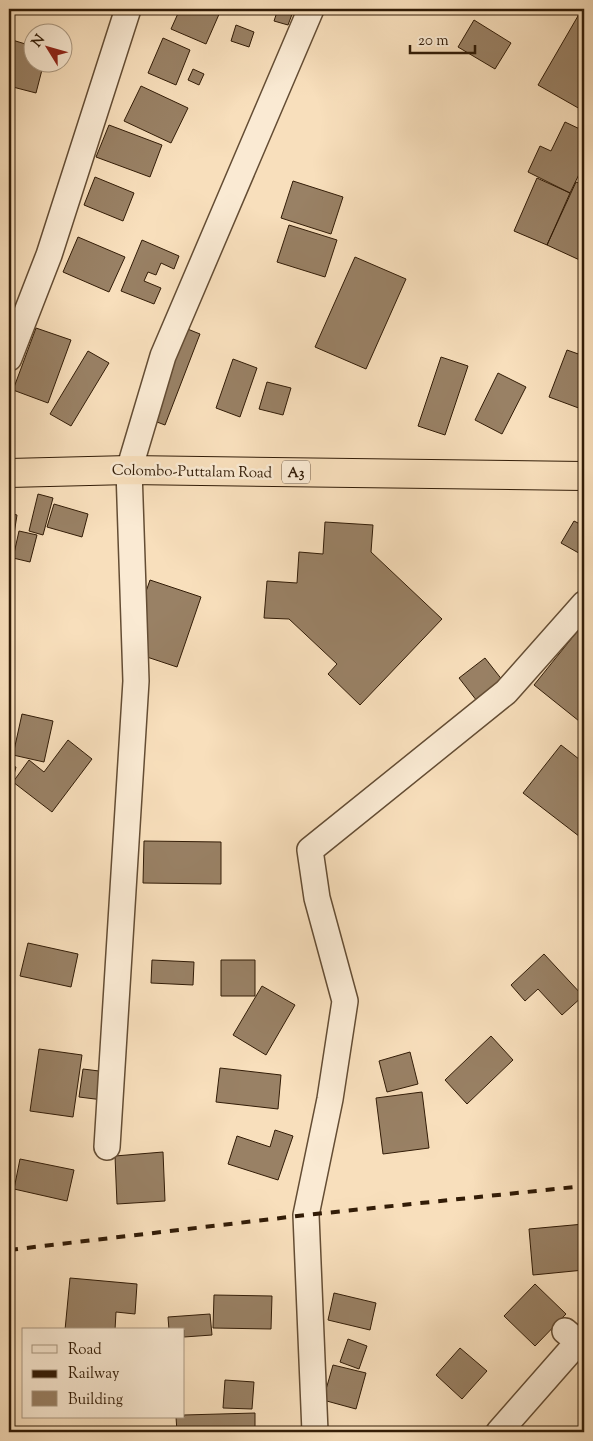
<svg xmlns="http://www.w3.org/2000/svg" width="593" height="1441" font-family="'Sorts Mill Goudy',serif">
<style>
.building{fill:#998165;stroke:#321c07}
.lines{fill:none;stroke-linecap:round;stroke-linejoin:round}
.street-casing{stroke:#644d34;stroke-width:28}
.highway-casing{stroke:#321c07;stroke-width:30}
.street{stroke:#faead3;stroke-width:25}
.highway{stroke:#f8dfbc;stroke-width:28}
.rail{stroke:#321c07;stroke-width:4;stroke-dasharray:9 9;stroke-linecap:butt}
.labels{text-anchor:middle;stroke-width:5;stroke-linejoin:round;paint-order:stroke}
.shield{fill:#faead3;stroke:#6e5a44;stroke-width:1}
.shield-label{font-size:14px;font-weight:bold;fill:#321c07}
.street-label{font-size:15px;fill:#321c07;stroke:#faead3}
</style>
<rect width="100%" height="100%" fill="#f8dfbc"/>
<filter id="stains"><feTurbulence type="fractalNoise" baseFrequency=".004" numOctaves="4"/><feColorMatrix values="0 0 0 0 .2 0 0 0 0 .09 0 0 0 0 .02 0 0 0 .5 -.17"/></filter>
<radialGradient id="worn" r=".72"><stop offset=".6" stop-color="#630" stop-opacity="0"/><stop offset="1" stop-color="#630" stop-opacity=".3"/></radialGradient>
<path class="building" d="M180,9H212L220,12L206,44L171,29Z
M278,9H294L288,25L274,21Z
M582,9H584V102L580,109L538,85Z
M474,20L511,43L495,69L458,47Z
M236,25L254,32L249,47L231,41Z
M163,38L190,50L176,85L148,73Z
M9,39L32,46V62H44L36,93L9,86Z
M193,69L204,74L199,85L188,80Z
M141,86L188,108L171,143L124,121Z
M565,122L584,131V164L570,193L528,172L540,146L551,151Z
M109,125L162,145L150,177L96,157Z
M95,177L134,193L123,221L84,205Z
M537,178L570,193L547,245L514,231Z
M293,181L343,197L331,234L281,218Z
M576,182L584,185V262L547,245Z
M289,225L337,240L325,277L277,262Z
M78,237L125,257L109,292L63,272Z
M142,240L179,256L174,269L161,263L156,275L148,272L144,281L161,288L154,304L121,291Z
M355,257L406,279L366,369L315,347Z
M36,328L71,340L48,403L13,390Z
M185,328L200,334L165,425L149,419Z
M567,350L584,356V410L549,397Z
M88,351L109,363L71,426L50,414Z
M441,357L468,366L445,435L418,426Z
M233,359L257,368L240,417L216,408Z
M498,373L526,387L502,434L475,420Z
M267,382L291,388L283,415L259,409Z
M38,494L53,498L43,535L29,531Z
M54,504L88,514L82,537L47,527Z
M9,513L17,515L9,566Z
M574,521L584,526V556L561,543Z
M325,522L373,525L371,552L442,619L360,705L328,674L337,664L289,619L264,618L267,581L297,583L299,552L323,554Z
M19,531L37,535L30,562L13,558Z
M150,580L201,597L177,667L144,656L142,603Z
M584,623V725L534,685Z
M485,658L503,681L477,701L459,678Z
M22,714L53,721L44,762L13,755Z
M68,740L92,759L52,812L13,782L29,760L44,772Z
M561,745L584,763V840L523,793Z
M9,765L16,767L9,793Z
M144,841L221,842V884L143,883Z
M28,943L78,954L71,987L20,976Z
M544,954L583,996L562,1015L538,989L525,1001L511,985Z
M152,960L194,962L193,985L151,983Z
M221,960H255V996H221Z
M262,986L295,1005L266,1055L233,1035Z
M491,1036L513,1060L467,1104L445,1080Z
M39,1049L82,1055L73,1117L30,1111Z
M410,1052L418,1084L387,1092L379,1061Z
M220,1068L281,1075L278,1109L216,1102Z
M83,1069L107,1072L103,1100L79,1097Z
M422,1092L429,1148L383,1154L376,1098Z
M275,1130L293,1136L278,1180L228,1164L237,1136L270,1147Z
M163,1152L165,1201L117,1204L115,1156Z
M20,1159L74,1170L67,1201L14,1189Z
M584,1224V1270L533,1275L529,1229Z
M70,1278L137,1284L135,1314L116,1312L115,1330H65Z
M535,1284L566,1314L535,1346L504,1316Z
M334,1293L376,1303L370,1330L328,1320Z
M214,1295L272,1296L271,1329L213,1328Z
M210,1314L212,1335L184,1337V1330H169L168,1317Z
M348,1339L367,1346L359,1369L340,1362Z
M460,1348L487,1371L462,1399L436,1375Z
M333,1365L366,1373L356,1409L323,1400Z
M225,1380L254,1382L252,1409L223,1408Z
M255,1413V1432H177L176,1417H184V1415Z"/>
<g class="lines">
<g class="street-casing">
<path id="street" d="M9,358L49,255L128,9
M107,1147L136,681L129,470L163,356L311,9
M315,1432L306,1215L330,1099L345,1001L317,898L310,850L506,692L584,604
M499,1432L578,1342L565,1331"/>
</g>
<g class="highway-casing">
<path id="highway" d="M9,473L129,470L584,476"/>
</g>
<use href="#street" class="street"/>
<use href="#highway" class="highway"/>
<path class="rail" d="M9,1250L306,1215L584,1186"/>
</g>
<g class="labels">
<rect class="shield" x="282" y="460.5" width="28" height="23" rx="4"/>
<g class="shield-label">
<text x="296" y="477">A3</text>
</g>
<g class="street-label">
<text transform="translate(192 471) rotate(1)" y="5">Colombo-Puttalam Road</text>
</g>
</g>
<rect width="593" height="1441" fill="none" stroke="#f8dfbc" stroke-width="30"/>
<rect x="10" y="10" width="573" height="1421" fill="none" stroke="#321c07" stroke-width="2.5"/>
<rect x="15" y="15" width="563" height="1411" fill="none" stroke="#321c07"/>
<rect x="22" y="1328" width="162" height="90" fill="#faead3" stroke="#aa9881"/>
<rect x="32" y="1345" width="25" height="8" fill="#faead3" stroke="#aa9881"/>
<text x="68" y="1354" font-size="15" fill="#321c07">Road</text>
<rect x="32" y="1370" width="25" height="8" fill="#321c07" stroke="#aa9881"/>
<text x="68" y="1378" font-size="15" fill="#321c07">Railway</text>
<rect x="32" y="1391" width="25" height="15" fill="#998165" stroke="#aa9881"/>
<text x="68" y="1404" font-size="15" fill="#321c07">Building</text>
<g transform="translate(48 48) rotate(307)"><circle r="24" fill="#faead3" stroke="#aa9881"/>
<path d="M0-4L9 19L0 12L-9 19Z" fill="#8f2418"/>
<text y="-8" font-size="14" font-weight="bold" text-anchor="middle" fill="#321c07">N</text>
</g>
<path d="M410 45v8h65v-8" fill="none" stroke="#321c07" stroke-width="2.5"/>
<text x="418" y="45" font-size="15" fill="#321c07" stroke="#faead3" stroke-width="4" paint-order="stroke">20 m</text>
<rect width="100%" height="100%" filter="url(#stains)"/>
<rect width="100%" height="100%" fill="url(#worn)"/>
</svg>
